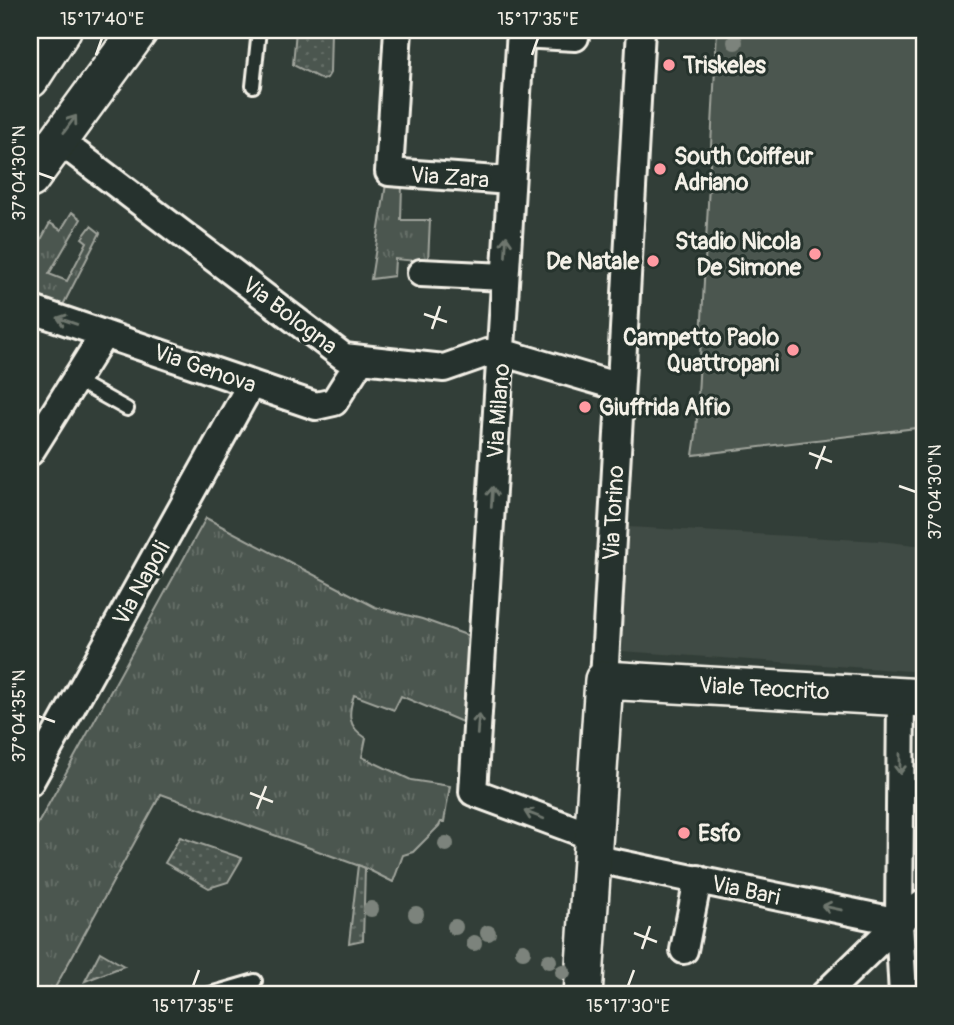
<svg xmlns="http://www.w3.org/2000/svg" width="954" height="1025" font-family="Pangolin,sans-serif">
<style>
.built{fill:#404b44}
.grass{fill:url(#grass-tufts);stroke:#a0a49c;stroke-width:2}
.park{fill:url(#park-dots);stroke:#a0a49c;stroke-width:2}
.pitch{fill:#4c564f;stroke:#a0a49c;stroke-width:2}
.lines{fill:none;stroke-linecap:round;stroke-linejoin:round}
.lane-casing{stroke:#f4f1e8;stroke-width:18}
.street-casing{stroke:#f4f1e8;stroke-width:32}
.secondary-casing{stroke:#f4f1e8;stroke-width:42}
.lane{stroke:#26332d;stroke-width:12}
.street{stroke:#26332d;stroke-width:26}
.secondary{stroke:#26332d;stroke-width:37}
.tree{fill:#7c837b}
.oneway{stroke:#6e766e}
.ticks{fill:none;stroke:#f4f1e8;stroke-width:2.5}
.poi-dot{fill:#ff9aa2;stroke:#26332d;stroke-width:2.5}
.labels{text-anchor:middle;stroke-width:6;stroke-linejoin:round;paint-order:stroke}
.poi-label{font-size:23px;font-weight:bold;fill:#f4f1e8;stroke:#26332d;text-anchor:start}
.street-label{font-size:23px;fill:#f4f1e8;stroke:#26332d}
.neatline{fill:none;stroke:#f4f1e8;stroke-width:2.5}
.ticks-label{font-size:18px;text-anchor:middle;fill:#f4f1e8}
</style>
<defs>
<pattern id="grass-tufts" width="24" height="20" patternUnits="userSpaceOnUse" patternTransform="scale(1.75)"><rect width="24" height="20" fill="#4c564f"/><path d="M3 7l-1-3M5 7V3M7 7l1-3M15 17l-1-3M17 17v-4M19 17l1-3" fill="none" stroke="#666f68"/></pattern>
<pattern id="park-dots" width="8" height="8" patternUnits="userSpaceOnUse" patternTransform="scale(1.75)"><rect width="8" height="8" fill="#4c564f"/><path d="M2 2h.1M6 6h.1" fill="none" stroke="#666f68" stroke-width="1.8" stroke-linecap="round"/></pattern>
</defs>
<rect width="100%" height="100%" fill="#323e38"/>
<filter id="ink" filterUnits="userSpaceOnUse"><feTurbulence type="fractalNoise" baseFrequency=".0143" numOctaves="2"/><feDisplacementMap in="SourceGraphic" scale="14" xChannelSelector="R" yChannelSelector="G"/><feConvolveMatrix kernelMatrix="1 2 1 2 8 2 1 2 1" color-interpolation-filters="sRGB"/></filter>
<g filter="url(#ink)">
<path class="built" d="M629,527L880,541L924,546V672L621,651Z"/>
<path class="grass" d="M386,184L402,185L401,220H430L428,262L395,259L394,276L371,279Z
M72,212L81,219L49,274L67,281L87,242L82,238L91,226L100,233L62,307L30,296V260L50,223L61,230Z
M206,518L375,607L422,619L472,637L467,724L401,696L394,710L354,695C348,714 347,726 366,738L362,757L411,780L450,786L444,822H441L439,826L413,852L403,855L393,882L365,868L161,794L51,995H30V838Z"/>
<path class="park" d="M296,30H331L330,73L327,78L323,80L293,65Z
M180,837L242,858L228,882L209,888L165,863Z
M358,865L365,868L363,940L349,943Z
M100,952L124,966L85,981Z"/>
<path class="pitch" d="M717,30H924V427L693,455L696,435Z"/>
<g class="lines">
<g class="lane-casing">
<path id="lane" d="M253,86L259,30
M75,380L127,409
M207,995L255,981"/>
</g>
<g class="street-casing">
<path id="street" d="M398,30L389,172L510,181
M521,30L473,792L594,837
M520,34L575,37
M77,154L344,357L444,368L487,353L501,352L619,387
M421,273L505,277
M30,309L316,406L334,402L361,359
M30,452L104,334
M604,680L641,30
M901,695L899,922L903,995
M30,782L251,384
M592,858L899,922
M684,950L698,879
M824,995L899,922L924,903"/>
</g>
<g class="secondary-casing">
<path id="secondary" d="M30,79L62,30
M30,179L139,30
M583,995L604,680L924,698"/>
</g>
<use href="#lane" class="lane"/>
<use href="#street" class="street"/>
<use href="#secondary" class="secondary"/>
</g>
<g class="tree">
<circle cx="735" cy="42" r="8"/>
<circle cx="446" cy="844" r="8"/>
<circle cx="371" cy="909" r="8"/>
<circle cx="416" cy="914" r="8"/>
<circle cx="455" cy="927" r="8"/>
<circle cx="488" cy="933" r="8"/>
<circle cx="474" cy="943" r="8"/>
<circle cx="523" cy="951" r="8"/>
<circle cx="549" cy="961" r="8"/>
<circle cx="563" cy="972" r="8"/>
</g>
<defs><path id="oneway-shaft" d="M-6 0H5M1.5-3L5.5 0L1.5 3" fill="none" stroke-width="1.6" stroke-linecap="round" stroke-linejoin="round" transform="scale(1.75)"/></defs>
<g class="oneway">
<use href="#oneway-shaft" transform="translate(70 124) rotate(-54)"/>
<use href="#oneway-shaft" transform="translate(506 246) rotate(-87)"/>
<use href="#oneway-shaft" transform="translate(67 321) rotate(-161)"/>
<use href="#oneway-shaft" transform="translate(492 497) rotate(-86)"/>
<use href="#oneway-shaft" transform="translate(478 724) rotate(-86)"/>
<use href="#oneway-shaft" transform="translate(900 764) rotate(90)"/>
<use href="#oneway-shaft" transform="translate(534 815) rotate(-159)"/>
<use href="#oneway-shaft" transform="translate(832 908) rotate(-168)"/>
</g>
</g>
<path class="ticks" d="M96,55L102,38M532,55L538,38M38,173L55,179M424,314L447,322M432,329L440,306M809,453L832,462M816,469L825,446M899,486L916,492M38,716L55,722M250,793L273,802M257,809L266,786M634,933L657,942M642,949L650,926M193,986L199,970M628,986L634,970"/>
<g class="poi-dot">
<circle cx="669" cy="65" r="7"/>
<circle cx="660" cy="169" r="7"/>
<circle cx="815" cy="254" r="7"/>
<circle cx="653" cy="261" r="7"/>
<circle cx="793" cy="350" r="7"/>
<circle cx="585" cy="407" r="7"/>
<circle cx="684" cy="833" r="7"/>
</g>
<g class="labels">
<g class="poi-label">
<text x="683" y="73">Triskeles</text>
<text x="674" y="164">South Coiffeur<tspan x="674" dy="26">Adriano</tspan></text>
<text x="801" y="249" text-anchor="end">Stadio Nicola<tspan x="801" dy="26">De Simone</tspan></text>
<text x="639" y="269" text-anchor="end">De Natale</text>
<text x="779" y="345" text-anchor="end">Campetto Paolo<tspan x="779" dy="26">Quattropani</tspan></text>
<text x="599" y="415">Giuffrida Alfio</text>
<text x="698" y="841">Esfo</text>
</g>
<g class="street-label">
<text transform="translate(450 177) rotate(4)" y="8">Via Zara</text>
<text transform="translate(290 315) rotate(37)" y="8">Via Bologna</text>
<text transform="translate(205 368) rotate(19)" y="8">Via Genova</text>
<text transform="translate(498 411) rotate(-86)" y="8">Via Milano</text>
<text transform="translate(613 513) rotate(-87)" y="8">Via Torino</text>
<text transform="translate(141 583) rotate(-61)" y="8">Via Napoli</text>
<text transform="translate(764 688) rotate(3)" y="8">Viale Teocrito</text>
<text transform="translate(746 890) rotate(12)" y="8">Via Bari</text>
</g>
</g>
<rect width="954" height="1025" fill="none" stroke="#26332d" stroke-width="77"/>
<rect x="38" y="38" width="878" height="948" class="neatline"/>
<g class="ticks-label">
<text x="102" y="25">15°17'40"E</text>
<text x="538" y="25">15°17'35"E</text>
<text transform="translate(19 173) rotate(-90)" y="6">37°04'30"N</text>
<text transform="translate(935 492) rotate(-90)" y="6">37°04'30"N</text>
<text transform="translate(19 716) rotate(-90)" y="6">37°04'35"N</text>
<text x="193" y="1012">15°17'35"E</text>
<text x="628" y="1012">15°17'30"E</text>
</g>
</svg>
